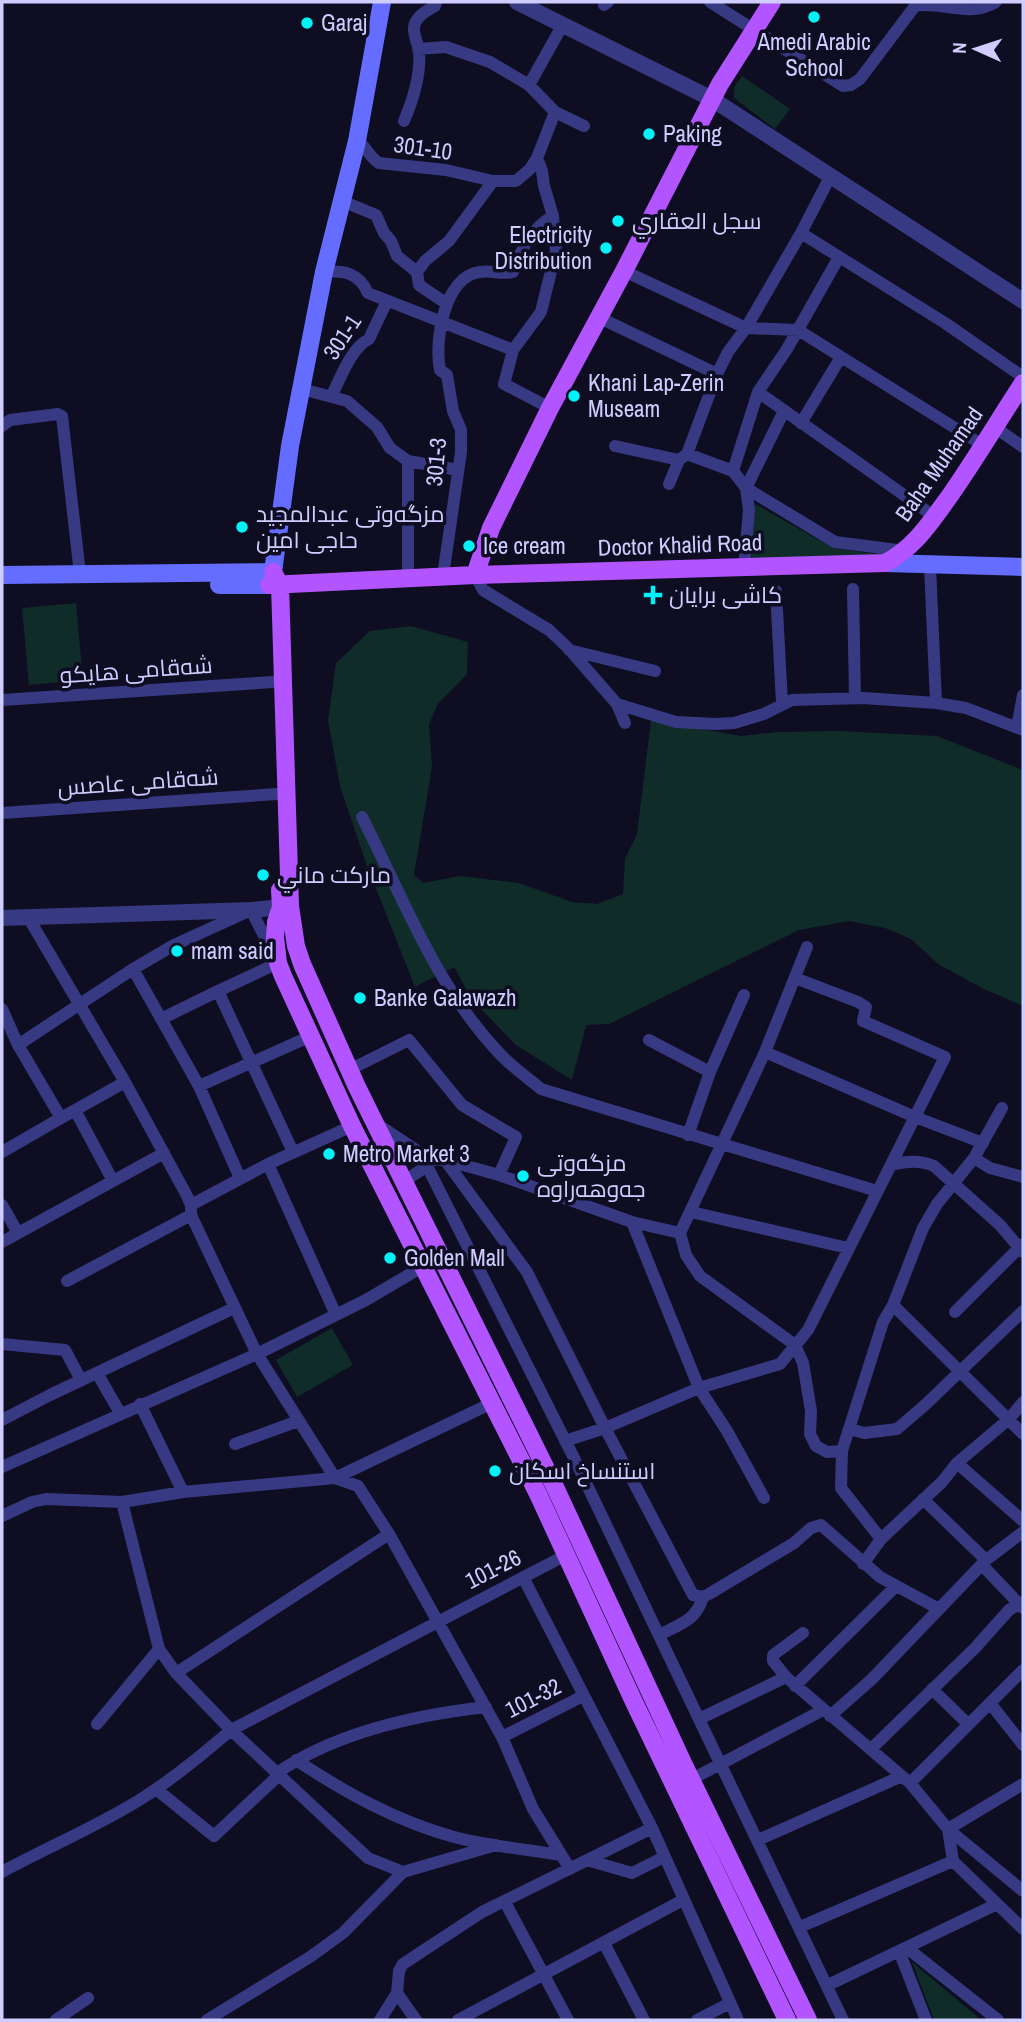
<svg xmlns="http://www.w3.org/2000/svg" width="1025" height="2022" font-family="'Archivo Narrow',Cairo,sans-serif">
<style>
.green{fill:#102c29}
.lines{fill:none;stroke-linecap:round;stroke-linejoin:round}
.minor{stroke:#373a82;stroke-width:12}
.tertiary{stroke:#373a82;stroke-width:16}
.secondary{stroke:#646dff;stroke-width:18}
.primary{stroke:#b254ff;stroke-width:18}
.poi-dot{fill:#00f3f8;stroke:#0f0d22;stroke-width:2.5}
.labels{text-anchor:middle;stroke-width:7;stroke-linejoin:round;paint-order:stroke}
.poi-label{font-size:23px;fill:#cfcdff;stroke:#0f0d22;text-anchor:start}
.street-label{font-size:23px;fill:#cfcdff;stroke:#0f0d22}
</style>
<rect width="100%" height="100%" fill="#0f0d22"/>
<path class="green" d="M742,76L790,109L775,129L734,98V87Z
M755,504L833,548L882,555L751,562Z
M76,603L83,680L29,685L22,608Z
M411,626L468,642L467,674L438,704L429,724L432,767L414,875L423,883L460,876L519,883L572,902L597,904L623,894L625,859L637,834L651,720L741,736L778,732L839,731L937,736L1023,770V1006L982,988L938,964L911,939L885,928L849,921L799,930L609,1024L586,1025L572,1080L516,1045L473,1001L454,967L415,987L366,863L340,786L328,720L336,663L370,631Z
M332,1328L353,1365L297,1397L276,1360Z
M912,1962L978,2017L976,2020H934Z"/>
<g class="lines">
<path class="minor" d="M710,2L843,86L851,85L860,79L915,6C938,0 969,19 996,2
M604,5L608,2
M418,49L446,47L490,62L529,85L555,112L584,126
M529,85L562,26
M404,121C413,100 421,74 419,51C418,44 414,36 414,30C413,18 426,11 435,6L436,2
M357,141C367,147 369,157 379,163L446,170L493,181H516L530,169L537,158
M342,201L376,215L384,233L391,241L397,256L417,272
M801,233L945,323L1023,377
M624,271L746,328L798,330L984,446
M324,272C344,270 359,273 368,293L513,350L504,384L550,408
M447,304L419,285L417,272L425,261L449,241L493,181
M598,317L717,374
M513,350L541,312L556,251L553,216L544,186L542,171L537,158L555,112
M302,389L347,401L377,427L390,448L408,461L458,470
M758,392L935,517
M332,395C341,377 351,348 369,339L387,301
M801,423L841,357
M2,426L10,420L58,414L62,416L80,574
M996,428L1023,447
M615,446L679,460
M687,454L733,471L746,488L835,542L905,551
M408,461V570
M733,471L758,392L787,349L839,257
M669,484L679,460L687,454L717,374L728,352L746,328L801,233L831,175
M930,566L936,703
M744,568L749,510L746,488L784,411
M444,569L461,452V430L453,411L447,375L440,370C434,342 444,276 480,272C491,270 502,275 513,272C522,248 530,230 553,216
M475,575L483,590L549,630L569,649L617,704L625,723
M853,589L855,698
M776,591L782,703
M569,650L655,671
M2,700L273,682
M617,704L676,722L715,724L734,723L764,714L792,700L863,698L936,703L966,708L1023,730
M1017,727L1023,695
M2,813L277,794
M362,817C403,898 436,987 500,1054C512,1067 528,1078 541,1089L877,1191
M28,917L125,1082L186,1194L191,1205V1215L257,1354L335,1478L358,1486L389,1534L502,1737L533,1809L570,1869
M807,947L765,1052L680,1233L686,1255L700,1276L795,1345L803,1363L811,1411L810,1434L816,1446L827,1452L842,1451
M2,1009L18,1045L133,969
M161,1019L218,991
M649,1040L710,1072
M18,1045L61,1118L125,1082
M765,1052L915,1117L983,1143
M349,1070L409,1040L462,1105L516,1137L499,1175
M199,1086L311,1036
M75,1110L113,1181
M377,1124L431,1160H445L499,1175L632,1222L680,1233
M688,1135L710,1072L744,995
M2,1152L61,1118
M974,1158L990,1168L1023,1177
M431,1160L427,1166L575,1460L843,2020
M445,1160L527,1272L605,1428L693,1595L703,1597L709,1594L794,1543L811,1528L821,1525L880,1577L939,1609
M268,1164L352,1126
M891,1165C907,1161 920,1160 934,1166L1000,1225L1023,1252
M240,1178L199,1086L133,969L174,945L251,910L278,963L218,991L293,1152
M403,1182L427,1166
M2,1205L18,1233
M191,1205L268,1164L336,1315
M691,1212L848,1248
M632,1222L699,1388L727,1431L764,1498
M2,1242L164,1153
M67,1281L191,1215
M893,1305L1023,1434
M955,1312L1023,1244
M2,1344L65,1350L81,1380
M97,1373L120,1413
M140,1404L183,1492
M2,1420L50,1395L234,1308
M850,1429L864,1433L897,1429L925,1405L1023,1311
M565,1441L605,1428L699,1388L780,1364L808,1330L945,1057L863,1021L866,1007L858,1002L795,978
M235,1444L298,1421
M957,1463L1023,1521
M2,1467L257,1354L366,1300L422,1267
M923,1499L986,1560
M122,1502L159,1649L176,1673
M2,1516L32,1502L46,1499L122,1502L183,1492L335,1478L492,1403
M389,1534L176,1673L231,1730L566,1555
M881,1539L841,1488L842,1451L883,1322L893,1305L923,1228L937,1204L974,1158L1002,1108
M863,1564L881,1539L942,1482L957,1463L1009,1419L1023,1402
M983,1566L1023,1608
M523,1577L652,1828L738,2020
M803,1633L773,1655V1661L786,1677L910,1783L948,1829L1023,1891
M659,1635C680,1624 696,1621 703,1597
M795,1686L896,1586
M932,1689L968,1724
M990,1703L1023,1745
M830,1716L872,1679L986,1560L1023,1532
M699,1719L786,1677
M97,1724L159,1649
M502,1737L583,1696
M872,1748L975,1648L1009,1610L1023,1602
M296,1760C346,1793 396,1821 454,1837C488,1846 525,1849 560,1855
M277,1773C336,1732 415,1715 486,1707
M692,1779L823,1710
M910,1783L1023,1670
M1023,1784L948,1829L953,1861L1023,1929
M156,1789L214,1836L279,1775
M758,1840L902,1776
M587,1860L632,1873L664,1857
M2,1872C48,1847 96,1827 141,1799C173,1779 202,1755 231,1730L368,1858L403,1872
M505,1902L568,2020
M800,1927L953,1861
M604,1943L644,2020
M907,1948L998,2020
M899,1951L926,2020
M828,1985L997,1904
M56,2020L88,1998
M207,2020L310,1957L343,1933L403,1872L496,1845
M380,2020L397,1993
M416,2020L397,1993L399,1971L403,1964L482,1912L652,1828
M458,2020L683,1900
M697,2020L730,2003"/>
<path class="tertiary" d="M517,2L712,99L1023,301
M2,918L251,910L290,906"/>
<path class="secondary" d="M885,563L1023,567
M2,575L273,572L290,446L324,272L357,141L382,2
M219,585H269"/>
<path class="primary" d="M273,572L280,585L290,906L296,946L302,964L357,1087L555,1487L683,1763L808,2020
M475,575L491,528L550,408L624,271L720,84L772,2
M269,585L475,575L885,563C914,548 930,523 949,497C975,460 998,421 1023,383
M280,890L281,907L276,922L275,937L278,963L283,976L352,1126L538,1494L634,1702L787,2020"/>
</g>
<g class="poi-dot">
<circle cx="814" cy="17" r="7"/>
<circle cx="307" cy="23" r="7"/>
<circle cx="649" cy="134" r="7"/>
<circle cx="618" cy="221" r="7"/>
<circle cx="606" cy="248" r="7"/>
<circle cx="574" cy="396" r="7"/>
<circle cx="242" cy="527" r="7"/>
<circle cx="469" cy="546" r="7"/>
<path d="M649.5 584.5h7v7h7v7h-7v7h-7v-7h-7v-7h7z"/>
<circle cx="263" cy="875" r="7"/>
<circle cx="177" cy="951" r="7"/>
<circle cx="360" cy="998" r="7"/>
<circle cx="329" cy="1154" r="7"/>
<circle cx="523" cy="1176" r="7"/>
<circle cx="390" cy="1258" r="7"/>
<circle cx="495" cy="1471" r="7"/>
</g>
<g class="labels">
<g class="poi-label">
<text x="321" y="31">Garaj</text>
<text x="814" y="50" text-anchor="middle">Amedi Arabic<tspan x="814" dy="26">School</tspan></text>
<text x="663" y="142">Paking</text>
<text x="632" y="229">سجل العقاري</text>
<text x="592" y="243" text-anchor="end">Electricity<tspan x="592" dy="26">Distribution</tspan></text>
<text x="588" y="391">Khani Lap-Zerin<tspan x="588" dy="26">Museam</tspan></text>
<text x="256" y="522">مزگه‌وتی عبدالمجید<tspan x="256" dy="26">حاجی امین</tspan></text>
<text x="483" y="554">Ice cream</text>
<text x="669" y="603">كاشی برایان</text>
<text x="277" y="883">مارکت ماني</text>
<text x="191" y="959">mam said</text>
<text x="374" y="1006">Banke Galawazh</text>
<text x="343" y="1162">Metro Market 3</text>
<text x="537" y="1171">مزگه‌وتی<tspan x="537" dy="26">جه‌وهه‌راوه</tspan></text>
<text x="404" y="1266">Golden Mall</text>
<text x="509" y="1479">استنساخ اسکان</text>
</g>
<g class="street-label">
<text transform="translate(423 148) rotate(8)" y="8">301-10</text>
<text transform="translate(342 337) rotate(-57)" y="8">301-1</text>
<text transform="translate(436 462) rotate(-85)" y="8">301-3</text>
<text transform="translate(939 464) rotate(-55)" y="8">Baha Muhamad</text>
<text transform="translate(680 545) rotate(-2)" y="8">Doctor Khalid Road</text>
<text transform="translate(136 670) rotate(-4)" y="8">شه‌قامی هایكو</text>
<text transform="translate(138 782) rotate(-4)" y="8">شه‌قامی عاصس</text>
<text transform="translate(493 1569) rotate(-27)" y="8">101-26</text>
<text transform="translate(533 1698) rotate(-27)" y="8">101-32</text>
</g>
</g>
<rect width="1025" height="2022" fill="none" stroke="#cfcdff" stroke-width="7"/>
<g transform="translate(976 49) rotate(273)" stroke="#0f0d22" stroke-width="5" paint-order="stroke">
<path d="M0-5L12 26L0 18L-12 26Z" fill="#cfcdff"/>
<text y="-10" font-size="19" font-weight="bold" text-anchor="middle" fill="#cfcdff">N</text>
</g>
</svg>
